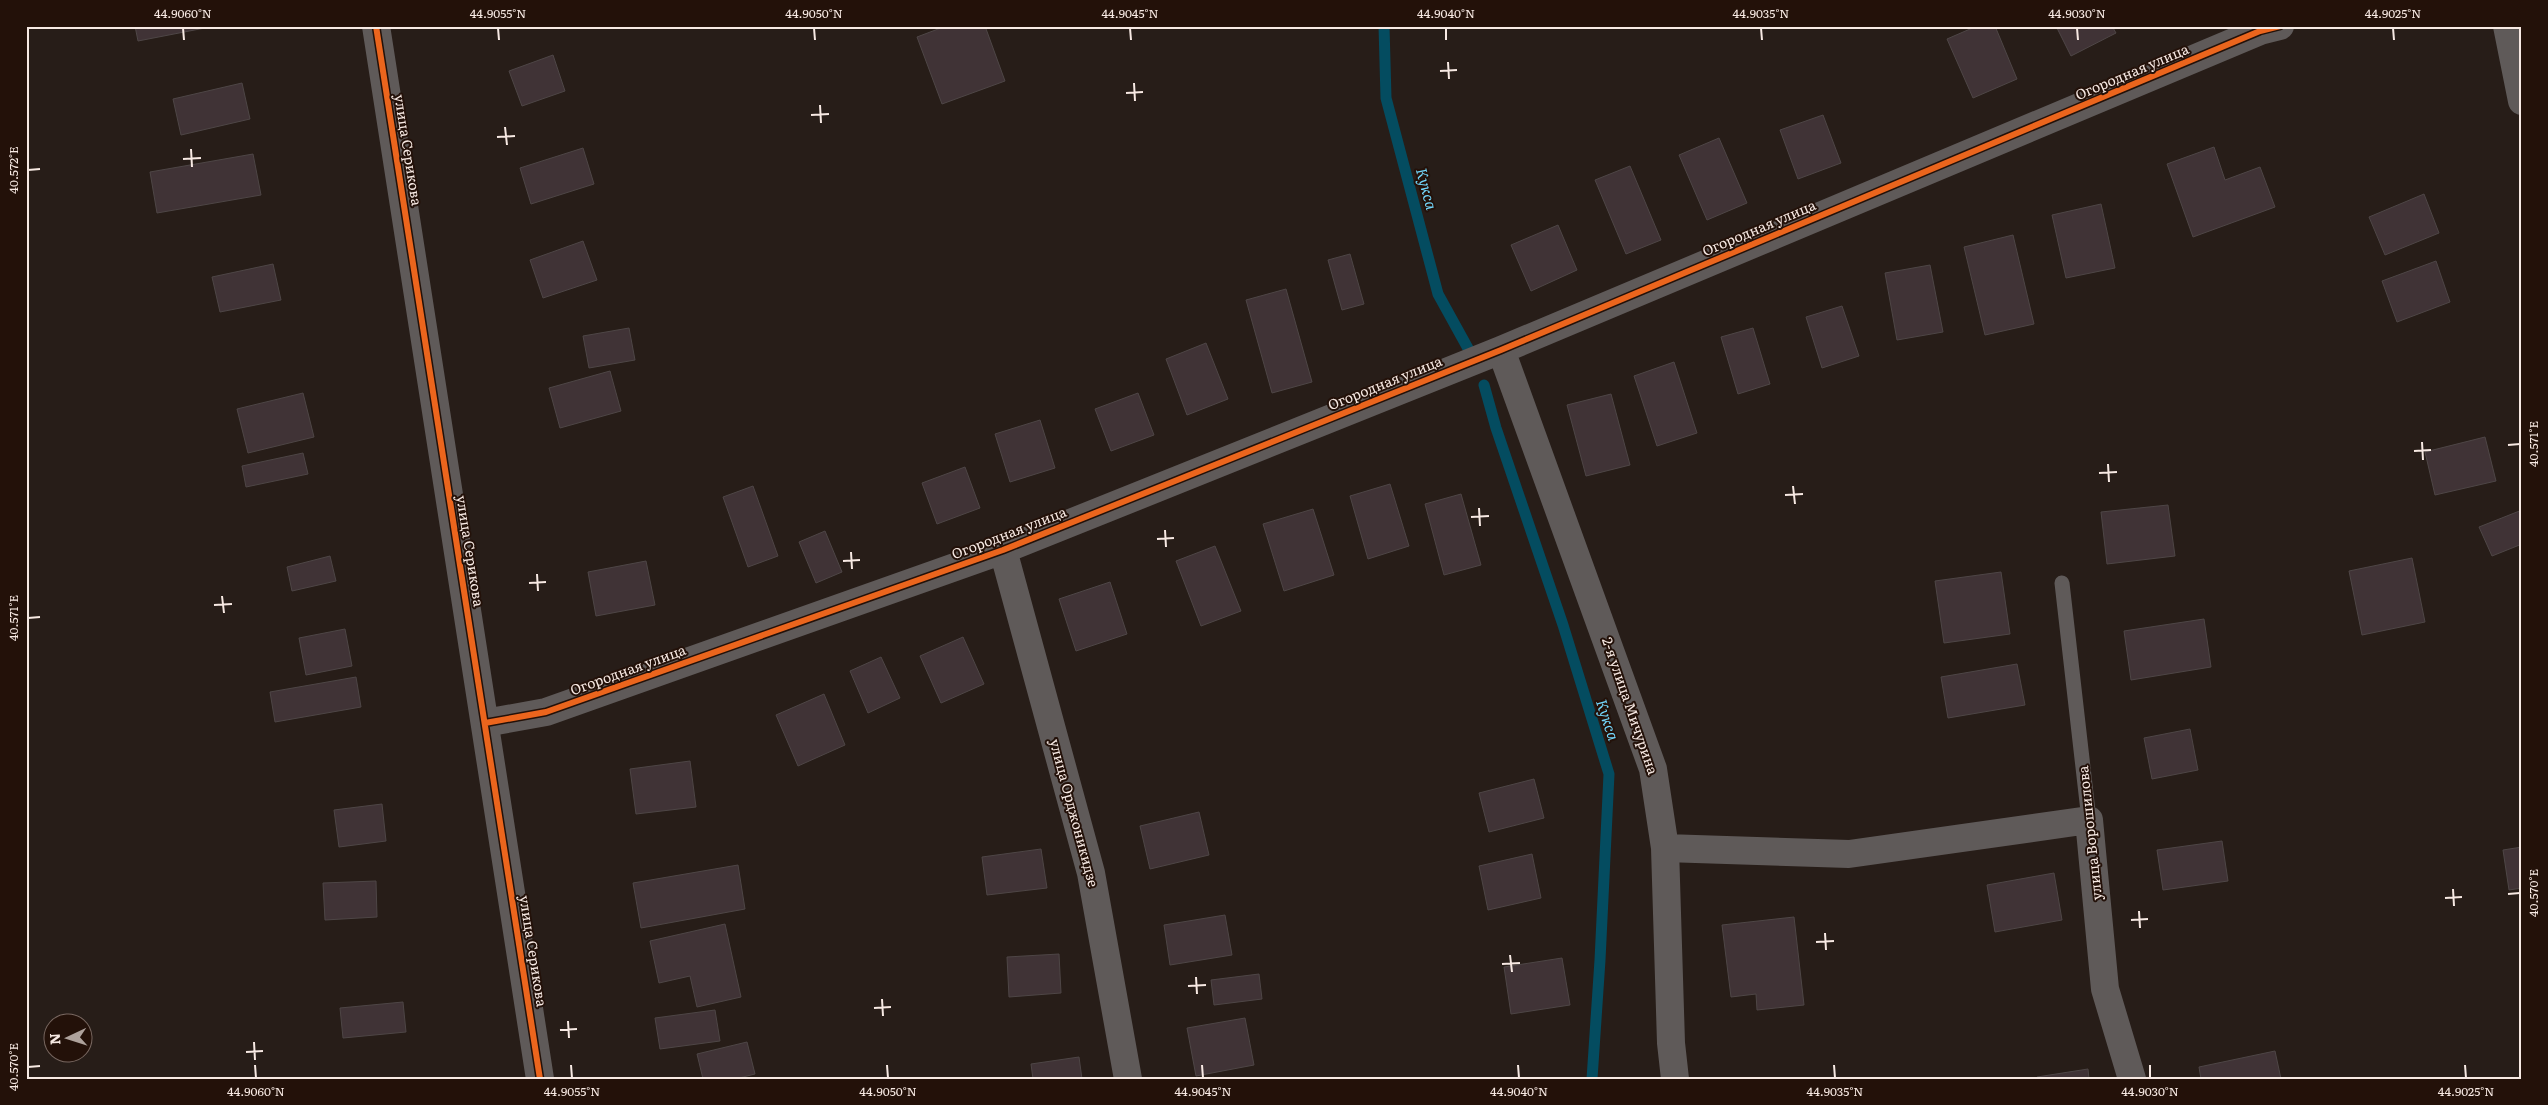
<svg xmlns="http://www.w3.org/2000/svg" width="2548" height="1105" font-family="Literata,serif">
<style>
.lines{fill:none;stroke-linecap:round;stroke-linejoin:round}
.stream{stroke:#044c60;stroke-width:11}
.building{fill:#403336;stroke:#4e4646}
.lane{stroke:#5f5a59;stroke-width:15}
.street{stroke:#5f5a59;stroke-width:28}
.cycleway-casing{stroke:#231109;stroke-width:9}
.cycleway{stroke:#eb651d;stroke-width:6}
.ticks{fill:none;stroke:#f7e9e3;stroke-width:2}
.labels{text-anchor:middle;stroke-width:4;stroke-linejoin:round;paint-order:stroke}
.street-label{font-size:14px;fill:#f7e9e3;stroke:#231109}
.water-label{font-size:15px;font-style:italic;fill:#73d6fa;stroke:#231109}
.neatline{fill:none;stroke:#f7e9e3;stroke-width:2}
.ticks-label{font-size:12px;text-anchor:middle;fill:#f7e9e3}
</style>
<rect width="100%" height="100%" fill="#271d18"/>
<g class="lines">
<path class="stream" d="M1384,26L1386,98L1438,294L1470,352
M1484,385L1496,428L1563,625L1609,774L1600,960L1592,1079"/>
</g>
<path class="building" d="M135,26H215L138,41Z
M946,26H985L1005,81L942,104L917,37Z
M1977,26H1995L2017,79L1973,98L1947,39Z
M2056,26H2112L2116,33L2071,56Z
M553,55L565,91L522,106L509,71Z
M242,83L250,119L181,135L173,99Z
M1823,115L1841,163L1798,179L1780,130Z
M1719,138L1747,203L1707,220L1679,155Z
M2214,147L2225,180L2260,167L2275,207L2193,237L2167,164Z
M583,148L594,184L531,204L520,168Z
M253,154L261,195L157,213L150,172Z
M1630,166L1661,240L1626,254L1595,180Z
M2424,194L2439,233L2385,255L2369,217Z
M2101,204L2115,268L2066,278L2052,215Z
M1558,225L1577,270L1531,291L1511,245Z
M2013,235L2034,324L1985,335L1964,247Z
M583,241L597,280L543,298L530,260Z
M1350,254L1364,304L1342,310L1328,260Z
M2436,261L2450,302L2397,322L2382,281Z
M273,264L281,300L220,312L212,277Z
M1930,265L1943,332L1897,340L1885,273Z
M1286,289L1312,382L1272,393L1246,300Z
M1842,306L1859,356L1822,368L1806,317Z
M629,328L635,360L589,368L583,336Z
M1753,328L1770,384L1738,394L1721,337Z
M1206,343L1228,399L1187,415L1166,359Z
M1674,362L1697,433L1657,446L1634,376Z
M610,371L621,411L560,428L549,388Z
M303,393L314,437L248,453L237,409Z
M1138,393L1154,435L1111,451L1095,409Z
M1611,394L1630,465L1586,476L1567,405Z
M1040,420L1055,468L1010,482L995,434Z
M2485,437L2496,481L2435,495L2425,452Z
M303,453L308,474L246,487L242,466Z
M965,467L980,508L937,524L922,483Z
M1390,484L1409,546L1368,559L1350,496Z
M753,486L778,556L748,567L723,497Z
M1461,494L1481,565L1444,575L1425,504Z
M2168,505L2175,556L2107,564L2101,512Z
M1313,509L1334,575L1284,591L1263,524Z
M2522,510V544L2492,556L2479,527Z
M825,531L842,572L816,583L799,542Z
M1215,546L1241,611L1201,626L1176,561Z
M330,556L336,581L292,591L287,567Z
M2412,558L2425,622L2362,635L2349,571Z
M646,561L655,605L596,616L588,572Z
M2001,572L2010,634L1944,643L1935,581Z
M1110,582L1127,634L1076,651L1059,599Z
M2204,619L2211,667L2131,680L2124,631Z
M345,629L352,666L306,675L299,638Z
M963,637L984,684L941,703L920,656Z
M881,657L900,698L868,713L850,671Z
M2017,664L2025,705L1948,718L1941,677Z
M356,677L361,707L275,722L270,692Z
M824,694L845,745L798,766L776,715Z
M2190,729L2198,770L2152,779L2144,738Z
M690,761L696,807L636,814L630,769Z
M1534,779L1544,818L1489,832L1479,793Z
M382,804L386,841L339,847L334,810Z
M1199,812L1209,855L1150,869L1140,826Z
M2222,841L2228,881L2163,890L2157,850Z
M2522,847V888L2509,890L2503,850Z
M1041,849L1047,888L987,895L982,857Z
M1532,854L1541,898L1488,910L1479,866Z
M738,865L745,909L641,928L633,883Z
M2054,873L2062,920L1995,932L1987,885Z
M376,881L377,917L325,920L323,883Z
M1225,915L1232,955L1170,965L1164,925Z
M1794,917L1804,1005L1757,1010L1756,994L1731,997L1722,925Z
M725,924L741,997L697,1007L690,976L659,983L650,941Z
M1059,954L1061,993L1009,997L1007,957Z
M1562,958L1570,1005L1511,1014L1504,967Z
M1259,974L1262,999L1214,1005L1211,980Z
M403,1002L406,1032L343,1038L340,1008Z
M715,1010L720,1041L660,1049L655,1018Z
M1245,1018L1254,1065L1196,1076L1187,1028Z
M747,1042L755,1074L735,1079H703L697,1054Z
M2275,1051L2281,1079H2201L2199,1067Z
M1079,1057L1082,1079H1033L1031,1064Z
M2088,1069L2089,1079H2037V1077Z"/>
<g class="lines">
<path class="lane" d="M2062,583L2089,820"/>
<path class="street" d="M376,26L540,1079
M2507,26L2522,101
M1501,350L1653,769L1665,848L1671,1043L1675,1079
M1003,550L1091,873L1128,1079
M485,723L546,712L1003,550L1501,350L2260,31L2280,26
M1665,848L1849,854L2089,820L2105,989L2132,1079"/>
<g class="cycleway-casing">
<path id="cycleway" d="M376,26L540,1079
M485,723L546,712L1003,550L1501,350L2260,31L2280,26"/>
</g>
<use href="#cycleway" class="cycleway"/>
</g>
<path class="ticks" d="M183,28L184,40M498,28L499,40M814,28L815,40M1130,28L1131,40M1446,28V40M1761,28L1762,40M2077,28L2078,40M2393,28L2394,40M1448,62L1449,79M1440,71L1457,70M1134,83L1135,101M1126,93L1143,92M820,105L821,123M811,115L829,114M505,127L507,145M497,137L515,136M191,149L192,167M183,159L201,158M28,170L40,169M2422,442L2423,460M2508,445L2520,444M2414,451L2431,450M2108,464L2109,482M2099,473L2117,472M1793,486L1795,504M1785,495L1803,494M1479,508L1480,526M1471,517L1489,516M1165,530L1166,547M1157,539L1174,538M851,552L852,569M843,561L860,560M537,574L538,591M529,583L546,582M222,596L224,613M214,605L232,604M28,618L40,617M2453,889L2454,906M2508,894L2520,893M2445,898L2462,897M2139,911L2140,928M2131,920L2148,919M1825,933L1826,950M1816,942L1834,941M1510,955L1512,972M1502,964L1520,963M1196,977L1197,994M1188,986L1206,985M882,999L883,1016M874,1008L891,1007M568,1021L569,1038M560,1030L577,1029M254,1042L255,1060M246,1052L263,1051M255,1065L256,1078M571,1065L572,1078M887,1065L888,1078M1202,1065L1203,1078M1518,1065L1519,1078M1834,1065L1835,1078M2150,1065V1078M2465,1065L2466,1078M28,1067L40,1066"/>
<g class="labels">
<g class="street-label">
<text transform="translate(2132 72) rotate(-23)" y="5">Огородная улица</text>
<text transform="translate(408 150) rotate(81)" y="5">улица Серикова</text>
<text transform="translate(1759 228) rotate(-23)" y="5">Огородная улица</text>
<text transform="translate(1385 383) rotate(-22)" y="5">Огородная улица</text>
<text transform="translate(1009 533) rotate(-21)" y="5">Огородная улица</text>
<text transform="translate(470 551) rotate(81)" y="5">улица Серикова</text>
<text transform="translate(628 670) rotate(-20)" y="5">Огородная улица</text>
<text transform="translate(1630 706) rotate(71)" y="5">2-я улица Мичурина</text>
<text transform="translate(1074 813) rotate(75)" y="5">улица Орджоникидзе</text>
<text transform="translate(2090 833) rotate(-96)" y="5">улица Ворошилова</text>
<text transform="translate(533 951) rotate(81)" y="5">улица Серикова</text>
</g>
<g class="water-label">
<text transform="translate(1426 189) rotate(75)" y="5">Кукса</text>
<text transform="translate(1607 720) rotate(72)" y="5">Кукса</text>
</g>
</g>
<rect width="2548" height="1105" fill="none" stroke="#231109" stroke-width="55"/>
<g transform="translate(68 1038) rotate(266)"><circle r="24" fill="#231109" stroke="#786760"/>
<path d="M0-4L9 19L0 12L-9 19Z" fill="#aea29c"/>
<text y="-8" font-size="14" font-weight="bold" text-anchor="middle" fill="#f7e9e3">N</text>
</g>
<rect x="28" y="28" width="2492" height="1050" class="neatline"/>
<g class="ticks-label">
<text x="183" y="18">44.9060°N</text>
<text x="498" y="18">44.9055°N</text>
<text x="814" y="18">44.9050°N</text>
<text x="1130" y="18">44.9045°N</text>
<text x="1446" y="18">44.9040°N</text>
<text x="1761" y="18">44.9035°N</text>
<text x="2077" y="18">44.9030°N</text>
<text x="2393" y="18">44.9025°N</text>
<text transform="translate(14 170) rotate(-90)" y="4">40.572°E</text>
<text transform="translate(2534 444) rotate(-90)" y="4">40.571°E</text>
<text transform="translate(14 618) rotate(-90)" y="4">40.571°E</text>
<text transform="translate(2534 893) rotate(-90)" y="4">40.570°E</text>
<text transform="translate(14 1067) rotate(-90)" y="4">40.570°E</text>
<text x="256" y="1096">44.9060°N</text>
<text x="572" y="1096">44.9055°N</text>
<text x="888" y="1096">44.9050°N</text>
<text x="1203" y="1096">44.9045°N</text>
<text x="1519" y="1096">44.9040°N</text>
<text x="1835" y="1096">44.9035°N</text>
<text x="2150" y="1096">44.9030°N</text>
<text x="2466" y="1096">44.9025°N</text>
</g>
</svg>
